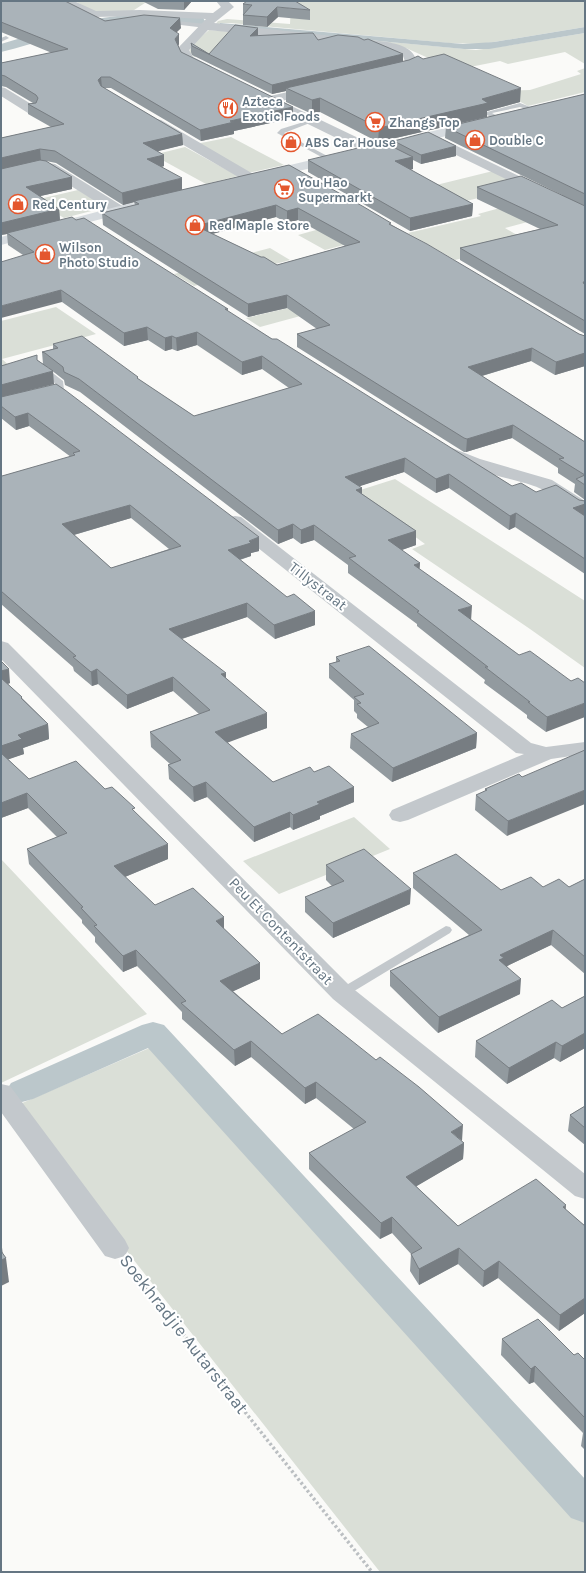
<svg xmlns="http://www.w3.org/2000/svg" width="586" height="1573" font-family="Karla,sans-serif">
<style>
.green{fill:#dadfd7}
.water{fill:#bbc7cb}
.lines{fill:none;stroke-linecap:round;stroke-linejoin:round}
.canal{fill:#bbc7cb;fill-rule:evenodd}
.path{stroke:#bbbfc2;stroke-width:3.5;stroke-dasharray:2.5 2.5;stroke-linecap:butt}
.service{fill:#c3c8cc;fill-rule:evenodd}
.minor{fill:#c3c8cc;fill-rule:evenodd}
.primary{fill:#d6dbdf;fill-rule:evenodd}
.wall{fill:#929a9f;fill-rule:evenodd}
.shaded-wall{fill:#777d82}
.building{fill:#aab3b9;stroke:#777d82;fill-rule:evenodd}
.labels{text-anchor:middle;stroke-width:4;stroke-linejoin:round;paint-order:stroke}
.far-poi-label{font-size:13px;font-weight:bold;fill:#657683;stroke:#fff;text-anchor:start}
.street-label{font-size:15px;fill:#657683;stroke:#fff}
.near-street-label{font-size:18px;fill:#657683;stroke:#fff}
</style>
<rect width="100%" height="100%" fill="#fafaf8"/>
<path class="green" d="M75,1H148L131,12L112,14L92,11Z
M288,1H585V27L494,42L478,44L449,43L230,23H221L220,26L476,50L505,46L585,33V64L565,52L508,64L500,61L455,70L406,48L215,25L218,21L227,19L290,24L291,3Z
M209,30L273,35L266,50L194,57L190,53L189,47Z
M585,68V92L528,106L501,91L530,90L581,74L577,71Z
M231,137L284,165L248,173L196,144Z
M185,147L238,176L206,184L153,155Z
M493,171L524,186L455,204L424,188Z
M78,190L107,207L64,218L35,200Z
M544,196L572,210L505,228L529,242L455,260L408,233L481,216L478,214Z
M367,216L392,232L325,250L298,235Z
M270,248L290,260L194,286L174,274Z
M462,272L260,327L246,318L322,300Z
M56,307L96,334L2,359L13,369L54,384L9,396L1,390V321Z
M395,479L585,601V668L530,629L412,549L425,544L354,492Z
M354,817L390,849L279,894L243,861Z
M1,859L147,1014L1,1083Z
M154,1046L585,1517V1572H380L13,1107Z"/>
<path class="water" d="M220,23L463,44L494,42L585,27V33L489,49H464L220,26Z"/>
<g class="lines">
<path class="canal" d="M154,14L198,17L203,18L205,21L203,24L198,25C169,23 140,20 112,24C74,29 38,43 1,52V44C52,29 101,13 154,14Z
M153,1022L164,1025L585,1479V1523L571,1518L148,1048L33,1099L22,1102L11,1099L6,1091L11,1083L142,1025Z"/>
<path class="path" d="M130,1267L372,1572"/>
<path class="service" d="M166,20L206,24L209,26L206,28L164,23V21Z
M6,36L9,38L1,42V38Z
M520,103L538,110L535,112L520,107L492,113L501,118V120L499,121L483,113Z
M310,120L315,121L284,133L331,158V160H327L277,133L281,129Z
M39,367H45L63,381L64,390L63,392H57L56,384L39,371Z
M446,926L450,927L452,930L450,933L346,996L342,997L338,996L336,993L338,990Z"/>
<path class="minor" d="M59,1H74L96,11L140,10L213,13L221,7L216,1H228L234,7L214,23L387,42C402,45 415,48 418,66L416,69L389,77L385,76L383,73L385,70L406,64L403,56L390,49L208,30L189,50L193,57L211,66L213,69L211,72C198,75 180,62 177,49L206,19L140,16L94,17L61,3Z
M315,86L319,87L321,90L319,93L281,101L375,146L377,149L375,152H365L263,102L261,99L263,96H270Z
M1,87L5,88L36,107L38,110L36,113H28L1,96Z
M156,119L161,120L255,175L257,178L255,181H245L151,126L150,123L151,120Z
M430,133L585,208V217L425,140L424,137L425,134Z
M41,162L55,164L124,207L126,210L124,213L119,214L114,213L47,171L41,170L1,179V171Z
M452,448L480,459L552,480L585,501V514L579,513C566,505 553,493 539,488C519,479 454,469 443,453L446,449Z
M235,516L241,517L531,743L546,747L585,742V754L551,759L408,820L400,822L392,820L389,815L392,810L524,754L516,753L229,525L226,521L229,517Z
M1,641L8,643L351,987L585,1174V1199L575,1196L333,999L1,659Z
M1,1084L10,1086L125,1240L129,1248L125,1256L115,1259L105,1256L1,1112Z"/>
<path class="primary" d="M475,121L480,122L481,125L480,128L265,179L260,178L258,175L260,172L265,171Z
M131,203L136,204L138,207L136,210L1,245V237Z"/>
</g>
<path class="wall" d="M1,1L105,21L181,28L176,32L179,44L178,46L181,52L293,118L234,131V134L201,141L111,88H104L182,134L183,145L157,151L164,155V166L162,167L182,190L160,195L289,165L579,334L585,336V366L555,375L531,361L482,376L585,442V500L574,492L575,484L558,473V468L512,438L466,452H464L297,347V334L317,329L287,308L248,317L103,225L102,213L135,205L134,202L123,205L56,163L46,161L72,177V189L40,196L59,209L60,220L228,309V312L512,486L536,492L585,501V574L515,527L509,530L449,488L436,493L404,472L359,486L362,488V494L416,531V545L401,550L420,563L419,569L471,620L519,655L571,681L546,732L527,718V715L484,683L485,680L417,626V624L348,573V565L314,540L301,544L293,538L278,544L80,392L65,385L64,380L46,366H45L54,384L29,390L259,551L251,553V556L240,560L315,625L275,639L247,617L182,639L226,678L267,728L227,742L273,782L314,772L354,787V802L320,816V819L293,830L290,827L254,842L207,797L194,802L169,779L168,765L170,764L151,747L150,732L199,714L173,691L127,709L98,684L92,686L74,671L73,667L1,604V475L2,476L71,457L29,426L16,430L1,418V366L37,360L43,364L42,352L53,349V344L138,377V379L194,416L289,388L262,369L242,375L197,345L177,351L172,349L165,351L148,340L124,346L62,302L23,255L8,245L7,234L1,235V138L51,127L28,114V104L33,103L6,87L1,86V63L52,53L1,32ZM276,217L287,223L298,220L345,246L277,265L261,257L212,234ZM131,518L169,549L111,568L74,535Z
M142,1H192L184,10L158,9Z
M243,4L310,10V20L278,17L267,27L243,25Z
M258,36L318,40L403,54V62L520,102L487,111V117L378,142L320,112L312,114L286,102V91L272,94L192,55L191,52V43L209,54Z
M585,94V334L460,260V248L540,229L477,199V187L562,195L445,138L446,127Z
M394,141L456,156L421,164L413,160V169L410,170L473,204L472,216L410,231L308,172V160L393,147Z
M336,657L477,733L476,748L392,782L350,748L351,734L368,727L357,718V714L354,711V700L329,678V664L336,662Z
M1,661L10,683L8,684L48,724L49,739L23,748L24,754L8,759L29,779L105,789L135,813L168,859L125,877L155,905L224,929L260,963V979L233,991L282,1034L464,1143L463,1159L416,1186L458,1226L566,1210L585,1226V1313L559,1331L498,1278L483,1287L458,1264L419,1285L410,1271L411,1254L392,1233L380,1239L309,1169V1153L354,1129L316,1098L305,1104L251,1057L235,1066L182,1019V1012L137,966L123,972L95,942V937L82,923V920L29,864L27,849L57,837L28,808L1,818Z
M522,777L507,836L475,810L476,795L485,791V789Z
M326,865L410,904L333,938L305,912V897L332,886L326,880Z
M413,873L501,890L543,887H569L585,879V974L551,945L507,966L520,994L438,1033L390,986V971L469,935L413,888Z
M585,996V1048L560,1062L554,1058L507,1084L475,1057L476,1041L562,1008Z
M585,1106V1145L568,1131L570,1115Z
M502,1339L574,1355L585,1360V1450L581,1446L583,1433L534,1382L529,1384L501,1355Z"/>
<path class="shaded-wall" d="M184,1H192L184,10Z
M277,7L278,17L267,27V17Z
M180,18L181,28L170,39V28Z
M258,28V37L250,36Z
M179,34V44L176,50L175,39Z
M403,54V63L286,88V91L272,94V85Z
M101,77L102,88L98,80Z
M521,88L520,102L487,111V117L378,142L379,128Z
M320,98V112L312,114V100Z
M293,107V118L234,131V134L201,141L200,130L230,121Z
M182,134L183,145L143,155V143Z
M456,146V156L421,164V155Z
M40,149L41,161L1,169V158Z
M164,155V166L148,170L147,159Z
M413,157V169L394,173L395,161Z
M72,177V189L27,199L26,187Z
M182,178V190L123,205L122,193Z
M473,204L472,216L410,231V218Z
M276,205V217L197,238L196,226Z
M298,208V220L287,223V211Z
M59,209L60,221L7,233V234L1,235V223Z
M61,290L62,302L1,318V306Z
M287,295V308L248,317V304Z
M147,327L148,340L124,346V333Z
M197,332V345L177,351L176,338Z
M172,336V349L165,351V338Z
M532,348L531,361L468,380V367Z
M585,353V366L555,375L556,362Z
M262,356V369L242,375V362Z
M53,371L54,384L1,397V385Z
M28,413L29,426L16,430L15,417Z
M513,425L512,438L466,452L467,439Z
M405,458L404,472L345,491V477Z
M449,474V488L436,493V479Z
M362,488V502L356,490Z
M585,504V518L573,508Z
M130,505L131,518L63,538L62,524Z
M516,513L515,527L509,530L510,516Z
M293,524V538L278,544V530Z
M314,525V540L301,544V530Z
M416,531V545L388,555V540Z
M259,537V551L251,553V556L228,563V550Z
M420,563L419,577L414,565Z
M247,603V617L169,643V629Z
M472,606L471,621L458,610Z
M315,611V625L275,639L274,625Z
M9,669L10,683L1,686V671Z
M97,669L98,684L92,686L91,672Z
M226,673V687L221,674Z
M173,677V691L127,709V695Z
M585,703V717L546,732L547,717Z
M267,713V728L216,747L215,732Z
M48,724L49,739L23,748L24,754L1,762V746L18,735Z
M477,733L476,748L392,782L393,768Z
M206,782L207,797L194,802L193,787Z
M354,787V802L320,816V819L293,830V815L317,802Z
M585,790V804L507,836L508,821Z
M27,793L28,808L1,818V803Z
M290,812V827L254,842V827Z
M168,844V859L115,881L114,866Z
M411,889L410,904L333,938V923Z
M224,917V932L216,921Z
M553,930L551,945L503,968L498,975L500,955Z
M136,950L137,966L123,972V956Z
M260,963V979L221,997L220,981Z
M521,979L520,994L438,1033L439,1017Z
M585,1033V1048L560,1062L562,1046Z
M251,1041V1057L235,1066L234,1050Z
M556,1042L554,1058L507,1084L509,1068Z
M316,1082V1098L305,1104V1088Z
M463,1125L462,1141L451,1132Z
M464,1143L463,1159L405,1193L406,1177Z
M566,1205L565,1222L563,1207Z
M392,1217V1233L380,1239L381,1223Z
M1,1239L3,1256L1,1257Z
M459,1248L458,1264L419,1285V1269Z
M6,1258L9,1282L1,1286V1260Z
M499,1261L498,1278L483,1287L484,1271Z
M585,1298V1313L559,1331L560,1315Z
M535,1366L534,1382L529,1384L531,1369Z"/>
<path class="building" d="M1,1H65L105,21L144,15L180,18L170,28L179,34L175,39L181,52L293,107L230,121L234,122L200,130L110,77H101L98,80L101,86L182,134L143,143L164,155L147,159L182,178L122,193L55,151L40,149L1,158V138L64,124L28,104L36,103L38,98L36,95L5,76L1,75V63L68,49L1,22Z
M247,1H295L310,10L277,7L267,17L243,15L252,5L243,4Z
M235,25L258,28L250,36L309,33H313L318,40L338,35L358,37L364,40L368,39L403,54L272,85L192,46L191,43L209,54Z
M444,54L521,88L482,99L488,103L379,128L320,98L312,100L286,88L409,60L418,56L423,59Z
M585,94V194L446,127Z
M428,132L456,146L421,155L394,141Z
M383,142L413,157L395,161L473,204L410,218L308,160Z
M40,160L46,161L72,177L26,187L59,209L1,223V169Z
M289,165L364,207L391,223L389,224L427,244L579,334L585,336V353L556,362L532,348L468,367L585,442V485L576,479L585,475L559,459L564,458L513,425L467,439L464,438L297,334L330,325L287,295L248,304L102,213L139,204L134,201ZM276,205L287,211L298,208L360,242L277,265L264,257H261L196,226Z
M521,176L585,206V280L583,283L585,284V321L460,248L558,225L477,187Z
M72,217L76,220L84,218L228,309H225L272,339H277L512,486L521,483L536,492L556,485L579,500L585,501V504L573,508L585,516V559L516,513L510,516L449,474L436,479L405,458L345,477L362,488L356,490L416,531L388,540L420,563L414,565L472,606L458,610L519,655L530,651L571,681L578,678L585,683V703L547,717L528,702H530L485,667H488L417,612L419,611L349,558L356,556L314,525L301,530L293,524L278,530L79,379L64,372L63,367L45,353L42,352L58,348L53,344L82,336L138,377L137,378L194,416L302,384L262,356L242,362L197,332L176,338L172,336L165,338L147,327L124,333L61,290L1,306V262L34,252L7,233Z
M37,355V360L53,371L1,385V366Z
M56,384L65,390L259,537L249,541L251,543L228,550L287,597L294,594L315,611L274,625L247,603L169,629L226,673L221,674L267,713L215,732L273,782L310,767L314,772L329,766L354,787L317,802L320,804L293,815L290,812L254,827L206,782L193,787L168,765L181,760L150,732L210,710L173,677L127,695L97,669L91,672L73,657L76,656L1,591V475L2,476L75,455L73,453L80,451L28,413L15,417L1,406V397ZM130,505L181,546L111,568L62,524Z
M369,646L477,733L393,768L351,734L379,723L357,704L361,703L354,697L364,694L329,664L340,661L336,657Z
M1,661L9,669L1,671Z
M1,678L22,697L21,698L48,724L18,735L22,739L1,746Z
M585,750V790L508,821L476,795L487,790L485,789L519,774L522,777Z
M1,753L29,779L76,761L105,789L112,787L135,808L132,809L168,844L114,866L155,905L193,888L224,917L216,921L260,963L220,981L282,1034L318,1014L376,1060L380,1057L419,1087L463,1125L451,1132L464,1143L406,1177L458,1226L536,1179L566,1205L563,1207L585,1226V1298L560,1315L499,1261L484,1271L459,1248L419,1269L411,1254L422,1248L392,1217L381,1223L309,1153L366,1122L316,1082L305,1088L251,1041L234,1050L181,1003L186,1001L136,950L123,956L94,926L97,925L81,908L83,907L27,849L67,833L27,793L1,803Z
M364,849L411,889L333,923L305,897L344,881L326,865Z
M456,854L501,890L531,877L543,887L559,879L569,887L585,879V957L553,930L500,955L504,958L499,960L521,979L439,1017L390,971L482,930L413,873Z
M585,996V1033L562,1046L556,1042L509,1068L476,1041L552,1000L562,1008Z
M585,1106V1128L570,1115Z
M1,1251L6,1258L1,1260Z
M538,1319L574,1355L578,1353L585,1360V1418L535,1366L531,1369L502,1339Z"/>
<defs>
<g id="restaurant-ring" transform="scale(1)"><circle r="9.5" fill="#fff" stroke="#e4572e" stroke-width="1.5"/><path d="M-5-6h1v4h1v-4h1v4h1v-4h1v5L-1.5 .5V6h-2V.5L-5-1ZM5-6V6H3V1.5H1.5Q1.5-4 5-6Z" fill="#e4572e"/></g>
<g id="supermarket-ring" transform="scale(1)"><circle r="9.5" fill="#fff" stroke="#e4572e" stroke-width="1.5"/><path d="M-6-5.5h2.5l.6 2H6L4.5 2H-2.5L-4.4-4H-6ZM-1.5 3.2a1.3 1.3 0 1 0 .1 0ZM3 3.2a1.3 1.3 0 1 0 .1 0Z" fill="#e4572e"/></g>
<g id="shop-ring" transform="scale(1)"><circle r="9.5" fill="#fff" stroke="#e4572e" stroke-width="1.5"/><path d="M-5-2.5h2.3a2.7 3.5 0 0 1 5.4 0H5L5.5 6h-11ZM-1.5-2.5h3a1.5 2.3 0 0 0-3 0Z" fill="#e4572e"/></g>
</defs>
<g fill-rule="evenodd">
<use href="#restaurant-ring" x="228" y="108"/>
<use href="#supermarket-ring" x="375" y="122"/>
<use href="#shop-ring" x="475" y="140"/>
<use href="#shop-ring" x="291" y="142"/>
<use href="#supermarket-ring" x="284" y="189"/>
<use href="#shop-ring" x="18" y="204"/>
<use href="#shop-ring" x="195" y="225"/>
<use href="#shop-ring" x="45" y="254"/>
</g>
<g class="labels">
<g class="far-poi-label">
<text x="242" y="106">Azteca<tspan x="242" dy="15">Exotic Foods</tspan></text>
<text x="389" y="127">Zhangs Top</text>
<text x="489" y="145">Double C</text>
<text x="305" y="147">ABS Car House</text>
<text x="298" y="187">You Hao<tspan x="298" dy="15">Supermarkt</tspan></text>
<text x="32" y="209">Red Century</text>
<text x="209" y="230">Red Maple Store</text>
<text x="59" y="252">Wilson<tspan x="59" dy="15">Photo Studio</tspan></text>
</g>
<g class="street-label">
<text transform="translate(318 586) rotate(38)" y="5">Tillystraat</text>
<text transform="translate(281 931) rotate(46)" y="5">Peu Et Contentstraat</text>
</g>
<g class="near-street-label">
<text transform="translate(184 1334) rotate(52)" y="6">Soekhradjie Autarstraat</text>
</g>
</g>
<rect width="586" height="1573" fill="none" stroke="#657683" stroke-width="4"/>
</svg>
